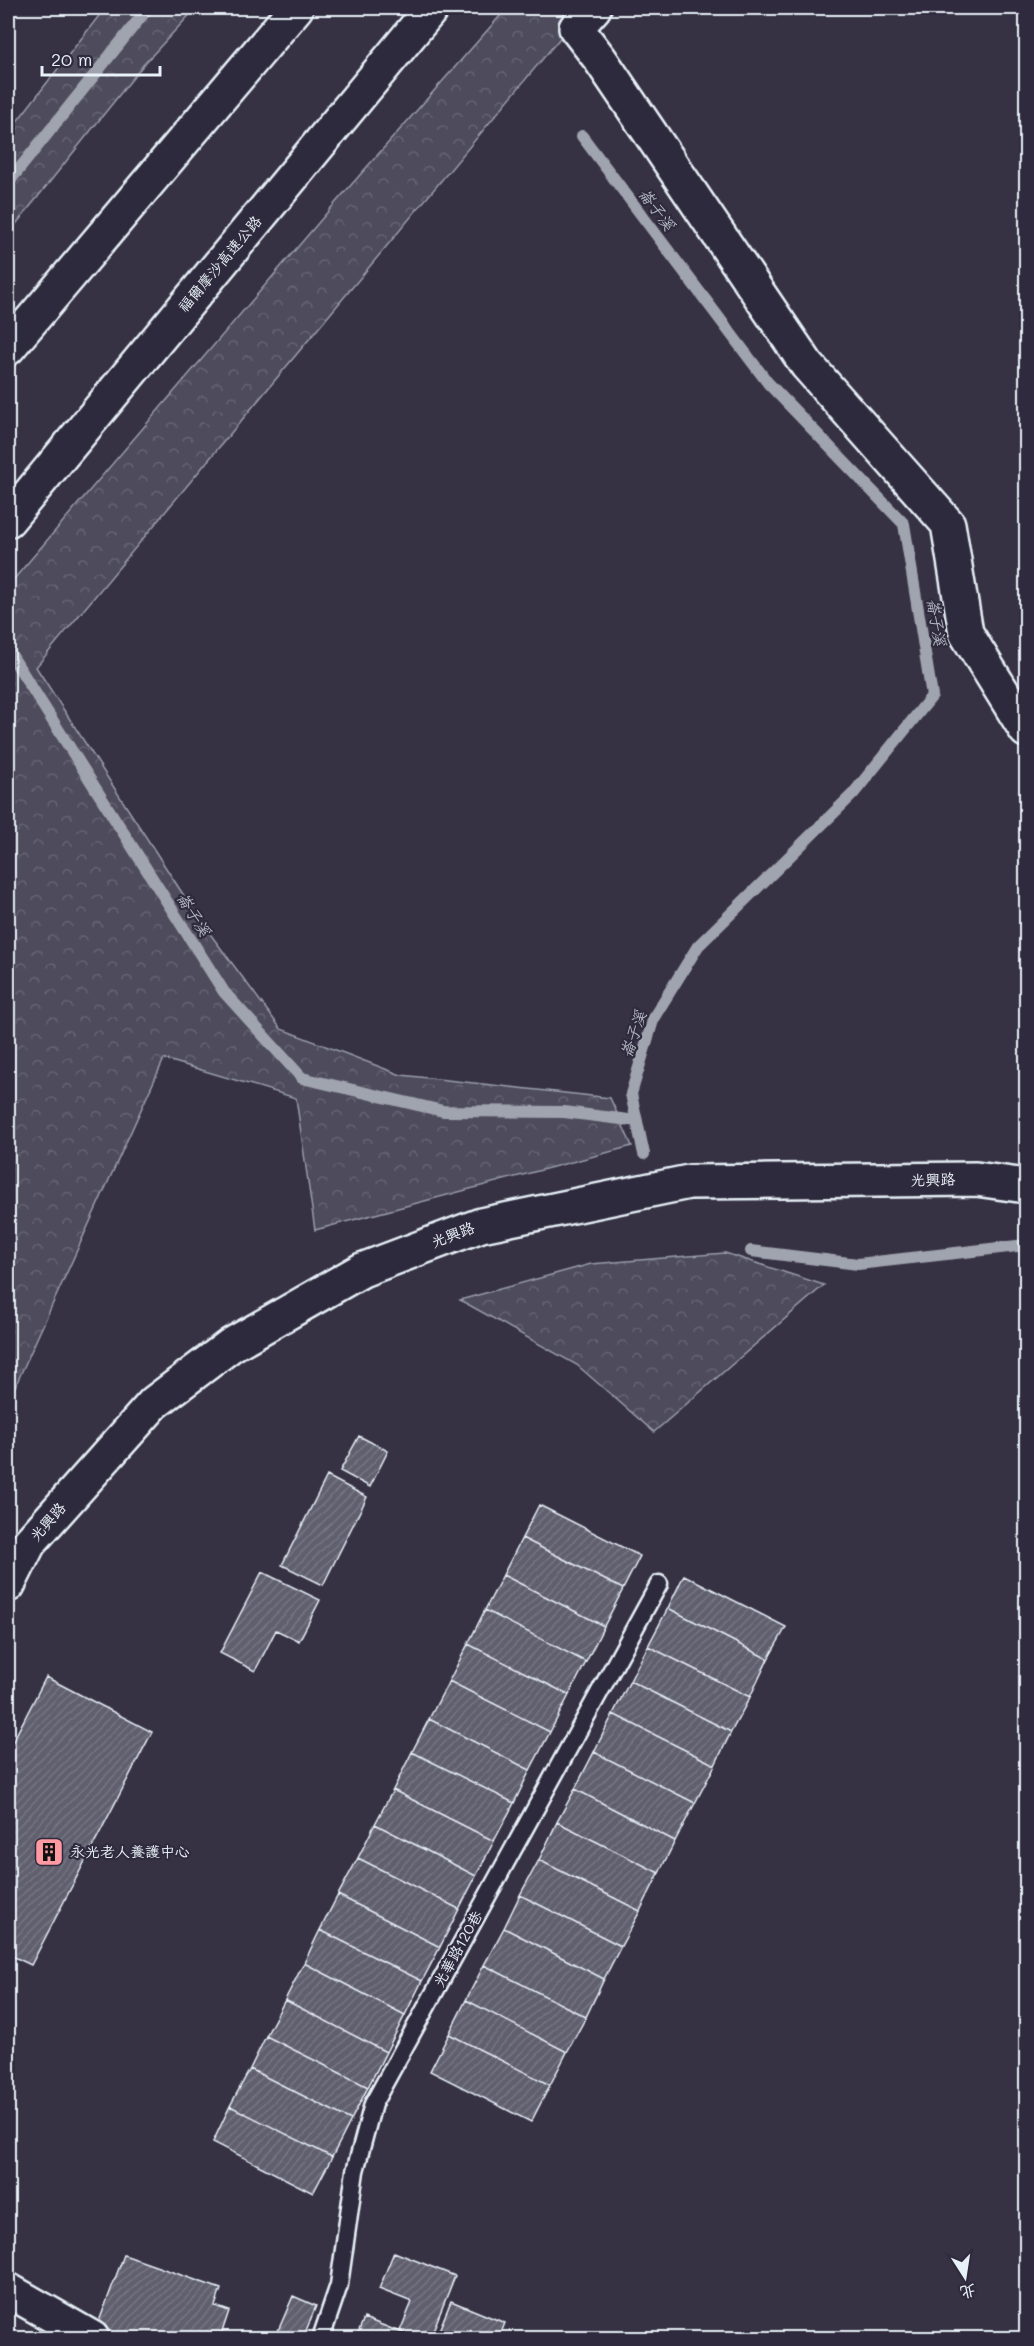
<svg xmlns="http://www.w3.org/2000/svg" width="1034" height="2346" font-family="Mali,'LXGW WenKai TC',sans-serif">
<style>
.forest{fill:url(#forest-crowns);stroke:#9a9eaa;stroke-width:1.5}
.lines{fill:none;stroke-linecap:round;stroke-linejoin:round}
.stream{stroke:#a0a4af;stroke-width:12}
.building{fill:url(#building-hatch);stroke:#e8f1f8;stroke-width:1.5}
.lane-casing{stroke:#e8f1f8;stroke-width:21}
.street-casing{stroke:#e8f1f8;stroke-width:38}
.secondary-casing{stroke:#e8f1f8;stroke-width:38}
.highway-casing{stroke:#e8f1f8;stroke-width:38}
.lane{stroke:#2f2a3d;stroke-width:16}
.street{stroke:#2f2a3d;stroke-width:33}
.secondary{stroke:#2f2a3d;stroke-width:33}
.highway{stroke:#2f2a3d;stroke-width:33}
.labels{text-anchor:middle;stroke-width:4.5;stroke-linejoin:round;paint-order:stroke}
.street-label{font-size:15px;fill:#e8f1f8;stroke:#2f2a3d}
.poi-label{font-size:15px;fill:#e8f1f8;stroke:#2f2a3d;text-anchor:start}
.water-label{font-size:16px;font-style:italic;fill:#b2b7c2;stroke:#2f2a3d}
</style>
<defs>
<pattern id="forest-crowns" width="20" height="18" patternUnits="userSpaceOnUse" patternTransform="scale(1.5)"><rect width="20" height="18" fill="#4d4b5c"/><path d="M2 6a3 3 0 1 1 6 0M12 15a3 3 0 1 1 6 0" fill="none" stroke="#676574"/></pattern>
<pattern id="building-hatch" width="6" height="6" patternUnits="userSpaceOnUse" patternTransform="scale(1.5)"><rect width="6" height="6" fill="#605e6e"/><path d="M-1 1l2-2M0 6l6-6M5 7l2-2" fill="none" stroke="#777683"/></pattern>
</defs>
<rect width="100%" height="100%" fill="#363244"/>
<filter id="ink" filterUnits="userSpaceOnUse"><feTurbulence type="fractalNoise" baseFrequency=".0167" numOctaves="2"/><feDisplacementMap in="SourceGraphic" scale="12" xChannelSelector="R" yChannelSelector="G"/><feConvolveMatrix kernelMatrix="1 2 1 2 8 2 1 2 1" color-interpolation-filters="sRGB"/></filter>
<g filter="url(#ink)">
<path class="forest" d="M105,8H196L144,64L8,234V133Z
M507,8H585L36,667L199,919L281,1029L401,1075L610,1098L632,1146L315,1230L296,1098L164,1059L8,1402V586L337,201Z
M725,1253L824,1285L654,1432L577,1365L460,1300L591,1264Z"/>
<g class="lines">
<path class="stream" d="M582,136L768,383L904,524L932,696L853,794L698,946L654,1017L631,1094L644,1154
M8,183L148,8
M8,650L224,992L302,1078L443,1111L564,1112L637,1121
M751,1251L858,1264L1026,1245"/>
</g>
<path class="building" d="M359,1436L388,1451L370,1487L340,1471Z
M327,1476L367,1497L323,1585L282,1565Z
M539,1505L640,1556L623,1589L522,1538Z
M522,1538L623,1589L604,1626L503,1575Z
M262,1572L320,1600L299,1641L276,1630L255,1671L220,1653Z
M503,1575L604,1626L586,1662L485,1610Z
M684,1575L786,1627L768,1659L668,1608Z
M668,1608L768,1659L750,1697L648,1646Z
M485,1610L586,1662L569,1695L468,1644Z
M468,1644L569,1695L550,1732L449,1681Z
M648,1646L750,1697L731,1732L630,1681Z
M46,1677L152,1732L31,1965L8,1954V1751Z
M449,1681L550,1732L530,1770L429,1719Z
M630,1681L731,1732L715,1765L613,1714Z
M613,1714L715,1765L695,1803L594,1752Z
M429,1719L530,1770L514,1803L412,1752Z
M412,1752L514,1803L494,1841L393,1790Z
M594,1752L695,1803L675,1841L575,1789Z
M575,1789L675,1841L659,1873L557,1822Z
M393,1790L494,1841L476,1876L375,1824Z
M557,1822L659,1873L640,1911L539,1860Z
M375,1824L476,1876L459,1909L358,1858Z
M358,1858L459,1909L440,1947L338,1895Z
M539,1860L640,1911L621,1946L520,1895Z
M338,1895L440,1947L422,1981L320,1930Z
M520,1895L621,1946L604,1979L504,1928Z
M504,1928L604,1979L586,2017L484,1965Z
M320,1930L422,1981L405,2015L304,1963Z
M304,1963L405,2015L386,2052L285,2000Z
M484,1965L586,2017L567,2052L466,2000Z
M285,2000L386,2052L368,2087L266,2036Z
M466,2000L567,2052L550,2085L449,2034Z
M449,2034L550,2085L531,2122L430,2071Z
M266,2036L368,2087L351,2120L250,2069Z
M250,2069L351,2120L332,2157L230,2106Z
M230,2106L332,2157L313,2193L213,2142Z
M394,2252L455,2276L430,2338H419L400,2331L412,2302L379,2289Z
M124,2255L221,2289L215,2306L229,2311L220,2338H113L95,2332Z
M293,2296L316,2306L303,2338H275Z
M451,2301L505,2323L499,2338H436Z
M364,2318L415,2338H356Z"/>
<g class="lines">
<g class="lane-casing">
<path id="lane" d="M321,2338L339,2285L355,2171L373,2104L659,1584"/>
</g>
<g class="street-casing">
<path id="street" d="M594,8L576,28L600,59L807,365L948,524L966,633L1026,730
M8,1585L29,1543L154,1403L231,1345L362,1270L481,1225L689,1182L976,1179L1026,1186"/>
</g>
<g class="secondary-casing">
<path id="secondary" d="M8,2290L92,2338"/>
</g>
<g class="highway-casing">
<path id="highway" d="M8,348L296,8
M8,520L432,8"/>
</g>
<use href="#lane" class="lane"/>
<use href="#street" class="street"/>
<use href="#secondary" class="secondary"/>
<use href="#highway" class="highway"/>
</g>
</g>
<defs>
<g id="building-square" transform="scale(1.5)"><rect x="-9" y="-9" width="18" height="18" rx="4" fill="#ff9aa2" stroke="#2f2a3d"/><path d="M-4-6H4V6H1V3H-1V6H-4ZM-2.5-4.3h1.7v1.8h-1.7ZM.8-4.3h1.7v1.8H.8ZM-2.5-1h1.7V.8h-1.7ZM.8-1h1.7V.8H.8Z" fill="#111"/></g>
</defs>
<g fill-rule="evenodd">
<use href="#building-square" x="49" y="1852"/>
</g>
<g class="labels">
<g class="street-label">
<text transform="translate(220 264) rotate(-50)" y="5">福爾摩沙高速公路</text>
<text transform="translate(933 1180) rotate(-1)" y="5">光興路</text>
<text transform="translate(453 1235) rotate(-21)" y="5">光興路</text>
<text transform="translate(48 1522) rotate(-49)" y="5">光興路</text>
<text transform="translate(458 1949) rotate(-61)" y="5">光華路120巷</text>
</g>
<g class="poi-label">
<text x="70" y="1857">永光老人養護中心</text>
</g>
<g class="water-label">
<text transform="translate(657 209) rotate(53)" y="6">崙子溪</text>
<text transform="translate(937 622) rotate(81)" y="6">崙子溪</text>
<text transform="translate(194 914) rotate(58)" y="6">崙子溪</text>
<text transform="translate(633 1034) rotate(-71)" y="6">崙子溪</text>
</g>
</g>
<rect width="1034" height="2346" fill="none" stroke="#2f2a3d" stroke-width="30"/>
<rect x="15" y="15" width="1004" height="2316" fill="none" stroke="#e8f1f8" stroke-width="2" filter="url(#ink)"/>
<g transform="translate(965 2277) rotate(168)" stroke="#2f2a3d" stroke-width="4.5" paint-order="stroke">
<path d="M0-4.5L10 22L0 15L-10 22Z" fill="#e8f1f8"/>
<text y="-9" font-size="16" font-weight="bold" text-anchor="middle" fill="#e8f1f8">北</text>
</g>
<path d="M42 66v9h118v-9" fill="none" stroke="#e8f1f8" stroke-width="3"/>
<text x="51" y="66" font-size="18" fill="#e8f1f8" stroke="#2f2a3d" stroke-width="4.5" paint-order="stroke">20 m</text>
</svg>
